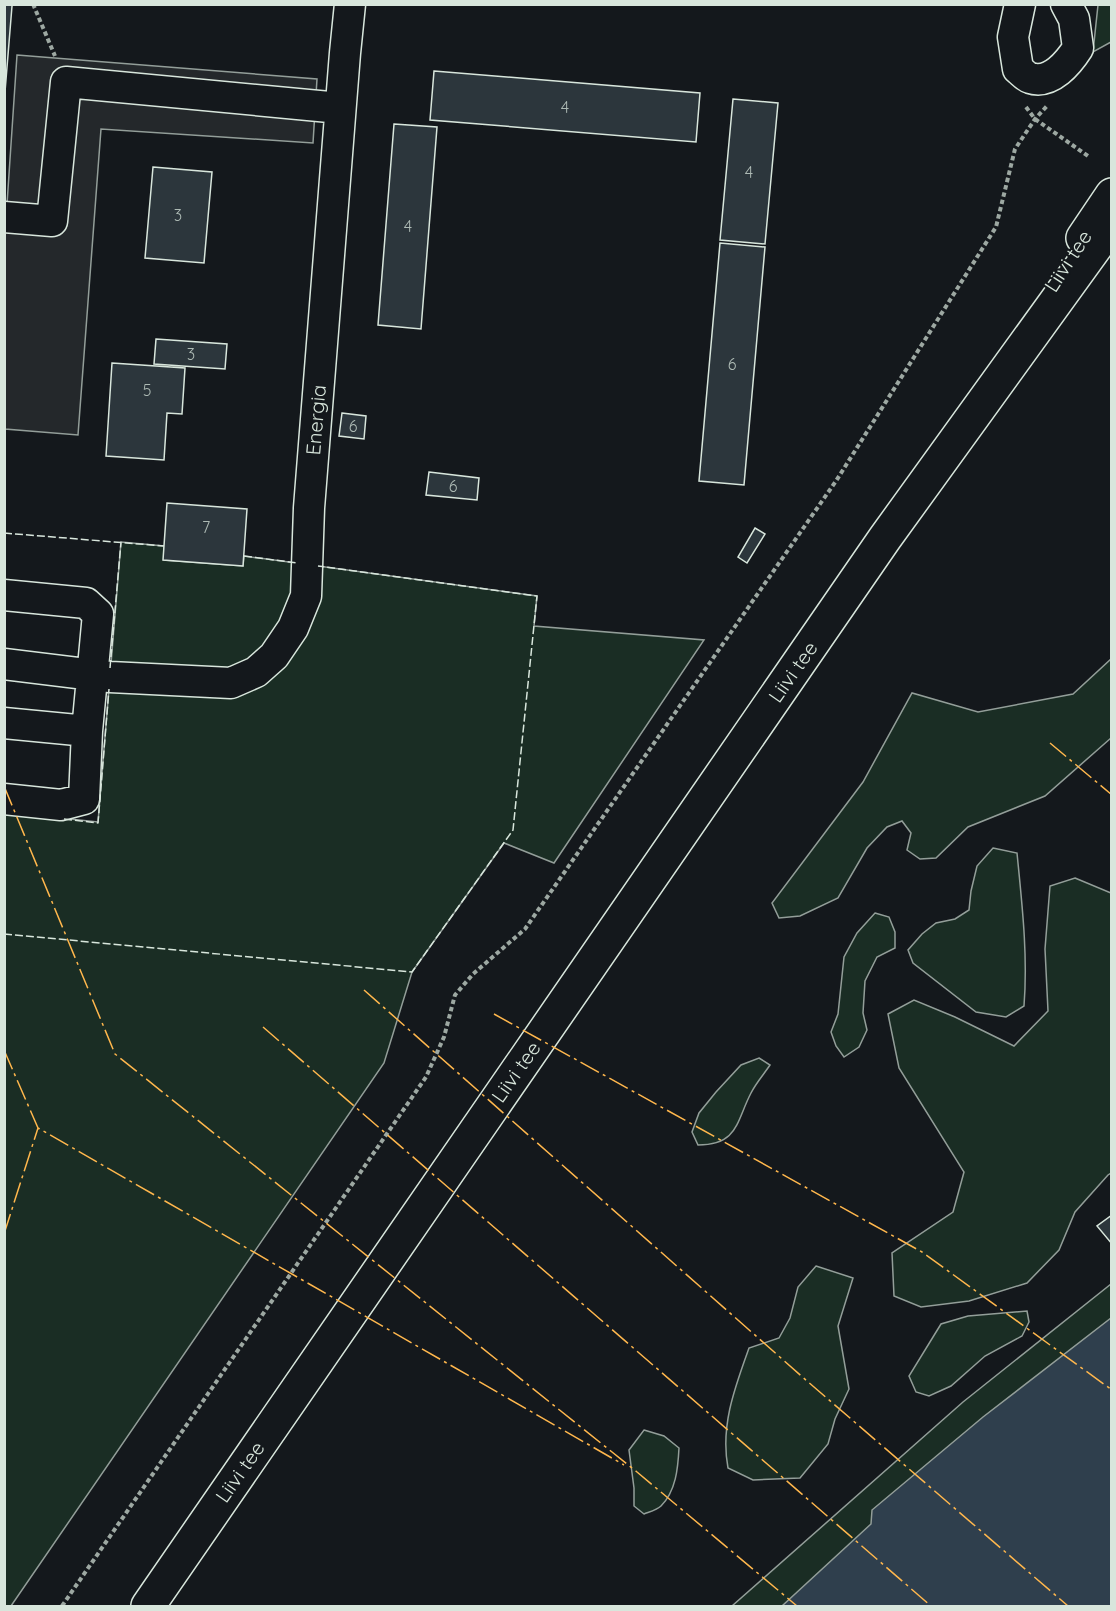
<svg xmlns="http://www.w3.org/2000/svg" width="1116" height="1611" font-family="Quicksand,sans-serif">
<style>
.green{fill:#1a2d24;stroke:#939e99;stroke-width:1.5}
.parking{fill:#24282b;stroke:#939e99;stroke-width:1.5}
.water{fill:#2f3f4d;stroke:#939e99;stroke-width:1.5}
.building{fill:#2c363c;stroke:#d8e6dc;stroke-width:1.5}
.lines{fill:none;stroke-linecap:round;stroke-linejoin:round}
.minor-casing{stroke:#d8e6dc;stroke-width:33}
.highway-casing{stroke:#d8e6dc;stroke-width:36}
.path{stroke:#9da8a2;stroke-width:4;stroke-dasharray:4.5 3;stroke-linecap:butt}
.minor{stroke:#14181c;stroke-width:30}
.highway{stroke:#14181c;stroke-width:33}
.fence{stroke:#d8e6dc;stroke-width:1.5;stroke-dasharray:8 3;stroke-linecap:butt}
.power{stroke:#ffb74d;stroke-width:1.5;stroke-dasharray:21 4.5 3 4.5;stroke-linecap:butt}
.labels{text-anchor:middle;stroke-width:4.5;stroke-linejoin:round;paint-order:stroke}
.number-label{font-size:16px;fill:#adbab4}
.street-label{font-size:20px;fill:#d8e6dc;stroke:#14181c}
</style>
<rect width="100%" height="100%" fill="#14181c"/>
<path class="green" d="M1098,5H1111V42L1093,52Z
M121,542L164,546V560L243,566L244,556L537,596L534,626L704,640L554,863L504,843L412,972L384,1063L11,1606H5V812L98,822Z
M1111,659V738L1045,796L968,827L936,858L920,859L907,850L911,833L902,821L887,827L867,848L838,898L800,916L779,918L772,903L863,782L912,693L978,712L1073,694Z
M993,848L1017,853C1022,904 1028,955 1024,1006L1006,1017L976,1012L913,963L908,950L922,934L936,923L955,919L969,910L971,891L977,866Z
M1075,878L1111,893V1173L1108,1175L1075,1212L1059,1250L1027,1283L969,1301L921,1307L894,1296L892,1253L953,1212L964,1172L899,1068L888,1014L914,1000L955,1017L1014,1046L1048,1011L1045,949L1050,886Z
M875,913L889,917L895,932V948L877,957L865,981L863,1013L867,1030L859,1047L844,1057L836,1046L831,1032L838,1014L844,957L857,933Z
M759,1058L770,1065C764,1074 756,1083 751,1093C736,1122 738,1145 698,1145L692,1132L699,1113L716,1092L741,1065Z
M816,1266L853,1278L838,1326L849,1389L835,1419L828,1444L800,1478L753,1480L728,1468C720,1426 735,1387 749,1348L779,1338L790,1318L798,1287Z
M1111,1284V1349L792,1606H732L963,1402Z
M1027,1311L1029,1322L1022,1336L985,1356L951,1386L929,1396L916,1392L909,1376L941,1324L968,1316Z
M644,1430L664,1436L679,1448C678,1468 676,1491 661,1506C657,1510 649,1512 644,1514L634,1506V1488L629,1450Z"/>
<path class="parking" d="M17,55L317,79L313,143L101,129L78,435L5,429L4,204H7Z"/>
<path class="water" d="M1111,1318V1606H782L871,1524L872,1510L983,1417Z"/>
<path class="building" d="M4,4H14L12,6L4,104Z
M434,71L700,93L696,142L430,120Z
M733,99L778,103L765,244L720,240Z
M394,124L437,127L421,329L378,325Z
M153,167L212,172L204,263L145,258Z
M720,243L765,247L744,485L699,481Z
M156,339L227,344L225,369L154,364Z
M112,363L185,368L182,414L167,413L164,460L106,456Z
M342,413L366,416L364,439L339,436Z
M429,472L479,478L477,500L426,495Z
M167,503L247,509L243,566L163,560Z
M755,528L765,534L747,563L738,557Z
M1112,1215V1244L1097,1226Z"/>
<g class="lines">
<g class="minor-casing">
<path id="minor" d="M1020,4L1013,37L1018,69C1021,71 1026,77 1030,78C1051,85 1069,62 1078,48L1074,19L1066,4
M4,217L52,221L66,82L340,108
M4,595L86,603L98,614L87,731L84,799L61,805L4,799
M4,664L110,677L231,683L256,672L274,656L293,628L306,596L309,508L345,53L350,4
M4,723L87,731"/>
</g>
<g class="highway-casing">
<path id="highway" d="M1083,238L1112,195
M148,1606L885,538L1112,224"/>
</g>
<path class="path" d="M33,4L55,56
M1026,107L1035,119L1088,156
M62,1606L426,1077L444,1037L455,995L473,974L525,929L836,481L996,227L1015,149L1035,119L1047,106"/>
<use href="#minor" class="minor"/>
<use href="#highway" class="highway"/>
<path class="fence" d="M4,533L164,546
M244,556L297,563
M110,668L121,542
M64,819L98,823L109,689
M4,934L412,972L513,830L537,596L318,566"/>
<path class="power" d="M1050,743L1112,795
M4,786L115,1054L637,1472L797,1606
M364,990L807,1381L1068,1606
M494,1014L922,1252L1112,1390
M263,1027L931,1606
M4,1050L38,1128L624,1465
M4,1234L38,1128"/>
</g>
<g class="labels">
<g class="number-label">
<text x="565" y="113">4</text>
<text x="749" y="178">4</text>
<text x="178" y="221">3</text>
<text x="408" y="232">4</text>
<text x="191" y="360">3</text>
<text x="732" y="370">6</text>
<text x="147" y="396">5</text>
<text x="353" y="432">6</text>
<text x="453" y="492">6</text>
<text x="206" y="533">7</text>
</g>
<g class="street-label">
<text transform="translate(1068 261) rotate(-57)" y="7">Liivi tee</text>
<text transform="translate(316 420) rotate(-85)" y="7">Energia</text>
<text transform="translate(793 672) rotate(-55)" y="7">Liivi tee</text>
<text transform="translate(516 1072) rotate(-55)" y="7">Liivi tee</text>
<text transform="translate(240 1472) rotate(-55)" y="7">Liivi tee</text>
</g>
</g>
<rect width="1116" height="1611" fill="none" stroke="#d8e6dc" stroke-width="12"/>
</svg>
